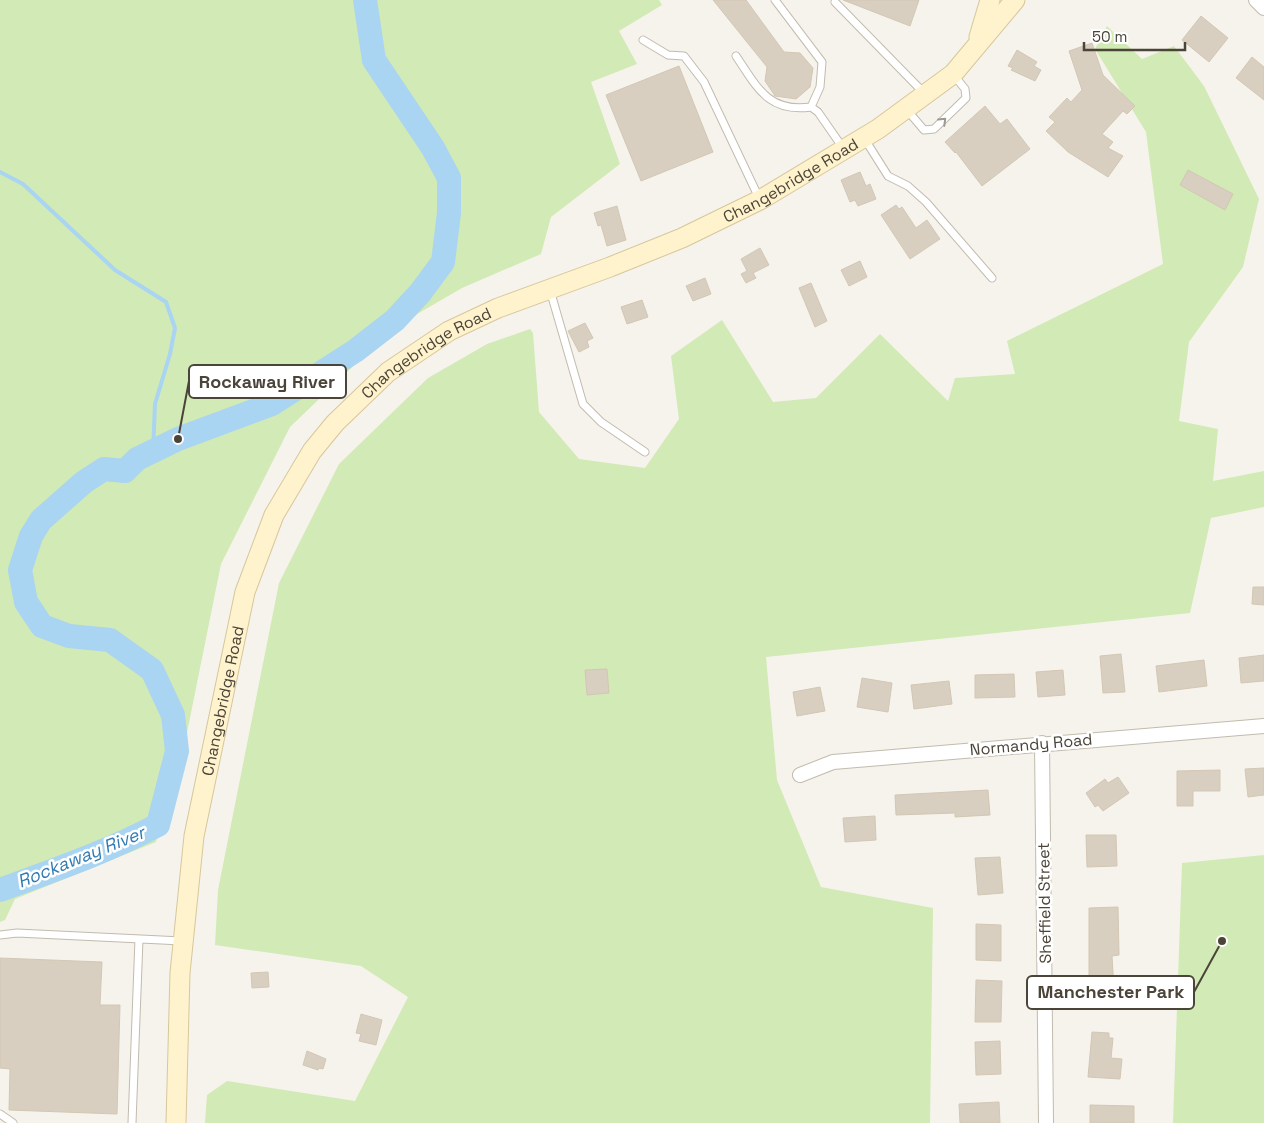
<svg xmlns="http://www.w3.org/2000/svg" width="1264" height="1123" font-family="'Space Grotesk',sans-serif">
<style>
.green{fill:#d2eab5}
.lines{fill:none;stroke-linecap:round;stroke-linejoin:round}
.stream{stroke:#a9d4f2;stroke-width:4}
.river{stroke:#a9d4f2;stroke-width:24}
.building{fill:#d8cfc1;stroke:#d3c7b4}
.lane-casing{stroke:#c2bbae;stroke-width:9}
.street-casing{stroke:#c2bbae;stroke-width:16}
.secondary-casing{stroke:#d6c79b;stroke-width:21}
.lane{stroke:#fff;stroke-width:7}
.street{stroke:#fff;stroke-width:14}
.secondary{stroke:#fff3cd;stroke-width:19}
.oneway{stroke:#9c9892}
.labels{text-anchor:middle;stroke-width:5;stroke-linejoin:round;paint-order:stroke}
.street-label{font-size:16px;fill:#4b4439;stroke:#fff}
.water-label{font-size:18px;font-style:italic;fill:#2e7ab2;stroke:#fff}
.leader{fill:none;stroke:#4b4439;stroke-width:2}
.callout-dot{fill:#4b4439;stroke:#fff;stroke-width:2}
.callout{fill:#fff;stroke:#4b4439;stroke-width:2}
.callout-label{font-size:18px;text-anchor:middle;font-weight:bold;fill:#4b4439}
</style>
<rect width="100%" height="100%" fill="#f6f3ec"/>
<path class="green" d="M0,0H659L662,5L619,31L637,64L591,82L620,164L551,217L541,254L462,288L393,328L290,427L221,564L167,832L162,821L156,842L15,899L5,920L0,922Z
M1107,26L1142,59L1174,46L1204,86L1259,199L1243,267L1189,342L1179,421L1218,429L1213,481L1264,471V507L1211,518L1190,613L766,657L777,780L821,887L933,908L930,1123H205L207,1095L227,1081L355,1101L408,997L361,966L215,945L218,890L279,583L339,464L428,378L487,344L530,329L533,333L539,412L579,459L645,468L679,419L671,356L722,320L773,402L816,398L880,334L948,401L955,378L1015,374L1007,341L1163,264L1146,132L1095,49Z
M1264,855V1123H1173L1182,863Z"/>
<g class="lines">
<path class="stream" d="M0,172L23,184L115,270L166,302L175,328L170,354L155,404L153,452"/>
<path class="river" d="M0,890C54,870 107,852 158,825L177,751L173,715L152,670L110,640L69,636L42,626L26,602L20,570L31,536L41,520L84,482L104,469L125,471L137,459L178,439L272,404L355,351L395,320L420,293L443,262L449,213V178L433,148L374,60L365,0"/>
</g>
<path class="building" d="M713,0H746L784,52L800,53L813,68L810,87L796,99L775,96L765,81L767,67Z
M843,0H919L910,26Z
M1201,16L1228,38L1209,62L1182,40Z
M1092,43L1103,75L1135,106L1127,114L1123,111L1102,134L1113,142L1108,148L1123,156L1108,177L1068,152L1046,131L1055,122L1049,117L1067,98L1071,102L1082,90L1069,51Z
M1017,50L1037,62L1034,66L1041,70L1035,81L1011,70L1013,68L1008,66Z
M1252,57L1264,67V100L1236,78Z
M679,66L713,152L641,181L606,95Z
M985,106L1000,124L1007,119L1030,149L982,186L956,152L955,153L945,142Z
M1188,170L1233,194L1225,210L1180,185Z
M860,172L866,186L870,184L876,199L858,206L855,200L850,202L841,180Z
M896,205L899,209L902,207L916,228L927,220L940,239L910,259L881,215Z
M617,206L626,240L607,246L601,225L598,226L594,213Z
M760,248L769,265L753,273L756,278L746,283L741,274L747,271L741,259Z
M860,261L867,277L849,286L841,270Z
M705,278L711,294L693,301L686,286Z
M811,283L827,321L815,327L799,288Z
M642,300L648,317L627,324L621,307Z
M585,323L593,338L587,341L589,347L579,352L568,331Z
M1253,587H1264V605L1252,604Z
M1121,654L1125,692L1103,693L1100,656Z
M1264,655V681L1241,683L1239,658Z
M1204,660L1207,686L1159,692L1156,666Z
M607,669L609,693L587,695L585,670Z
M1063,670L1065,695L1038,697L1036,672Z
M1014,674L1015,697L975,698V675Z
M862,678L892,683L888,712L857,707Z
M949,681L952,704L914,709L911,685Z
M820,687L825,711L797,716L793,692Z
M1264,768V795L1248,797L1245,769Z
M1220,770V791H1193V806H1177V771Z
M1118,777L1129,793L1103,811L1098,805L1095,807L1086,793L1105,779L1108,783Z
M988,790L990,815L955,817V813L896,815L895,795Z
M875,816L876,840L845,842L843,818Z
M1086,835H1116L1117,866L1087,867Z
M1000,857L1003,893L978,895L975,858Z
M1118,907L1119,955L1112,956L1115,1006L1089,1007V908Z
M976,924L1001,925V961L976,960Z
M0,958L102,962L100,1005H120L117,1114L9,1110L10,1069L0,1068Z
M268,972L269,987L252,988L251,973Z
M976,980L1002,981L1001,1022H975Z
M361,1014L382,1020L376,1045L359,1041L361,1034L356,1033Z
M1092,1032L1109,1033V1038H1113L1111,1058L1122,1059L1120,1079L1088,1077Z
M1000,1041L1001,1074L976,1075L975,1042Z
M307,1051L326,1059L323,1069L319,1068L318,1070L303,1065Z
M999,1102L1000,1123H960L959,1104Z
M1090,1105L1134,1106V1123H1090Z"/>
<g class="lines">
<g class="lane-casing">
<path id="lane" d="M775,0L822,62L820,87L811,107
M835,2L924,93
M643,40L668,55L684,56L704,82L760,200
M736,56C757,87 768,113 811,107L818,112L843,148
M907,110L924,130L934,129L966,98L965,89L953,74
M864,138L888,176L908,186L926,202L992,278
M550,290L583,404L601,422L645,452
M0,935L17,933L182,941
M0,1114L13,1123
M132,1123L139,939"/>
</g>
<g class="street-casing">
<path id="street" d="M1256,0L1264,8
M1042,743L1046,1123
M800,775L833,762L1264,726"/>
</g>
<g class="secondary-casing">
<g id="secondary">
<path d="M979,37L990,0"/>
<path id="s1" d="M176,1123L180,973L194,836L245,592L274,515L312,451L335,423L388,372L449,331L498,308L610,267L682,238L760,200L878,129L953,74L1015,0"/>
</g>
</g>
<use href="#lane" class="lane"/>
<use href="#street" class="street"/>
<use href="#secondary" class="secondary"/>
</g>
<defs><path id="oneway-chevron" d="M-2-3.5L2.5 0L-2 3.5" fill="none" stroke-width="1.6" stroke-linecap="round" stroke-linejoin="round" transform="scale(1.25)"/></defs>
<use class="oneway" href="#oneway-chevron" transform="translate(943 121) rotate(-44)"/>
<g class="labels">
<g class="street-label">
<text dy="6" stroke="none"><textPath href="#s1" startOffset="1251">Changebridge Road</textPath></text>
<text dy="6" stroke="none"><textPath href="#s1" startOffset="846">Changebridge Road</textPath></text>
<text dy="6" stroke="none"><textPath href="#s1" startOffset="426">Changebridge Road</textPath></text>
<text transform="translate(1031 744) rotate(-5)" y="6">Normandy Road</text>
<text transform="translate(1044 903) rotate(-91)" y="6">Sheffield Street</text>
</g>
<g class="water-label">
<text transform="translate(81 857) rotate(-22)" y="6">Rockaway River</text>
</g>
</g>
<path class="leader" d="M178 439L189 381M1222 941L1194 992"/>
<g class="callout-dot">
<circle cx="178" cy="439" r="5"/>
<circle cx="1222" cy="941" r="5"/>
</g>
<g class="callout">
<rect x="189" y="365" width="157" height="33" rx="5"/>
<rect x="1027" y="976" width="167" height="33" rx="5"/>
</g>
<g class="callout-label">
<text x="267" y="388">Rockaway River</text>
<text x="1111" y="998">Manchester Park</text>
</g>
<path d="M1084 42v8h101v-8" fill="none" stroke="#4b4439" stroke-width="2.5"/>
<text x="1092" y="42" font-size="15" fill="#4b4439" stroke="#ffffff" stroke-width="4" paint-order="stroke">50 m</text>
</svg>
